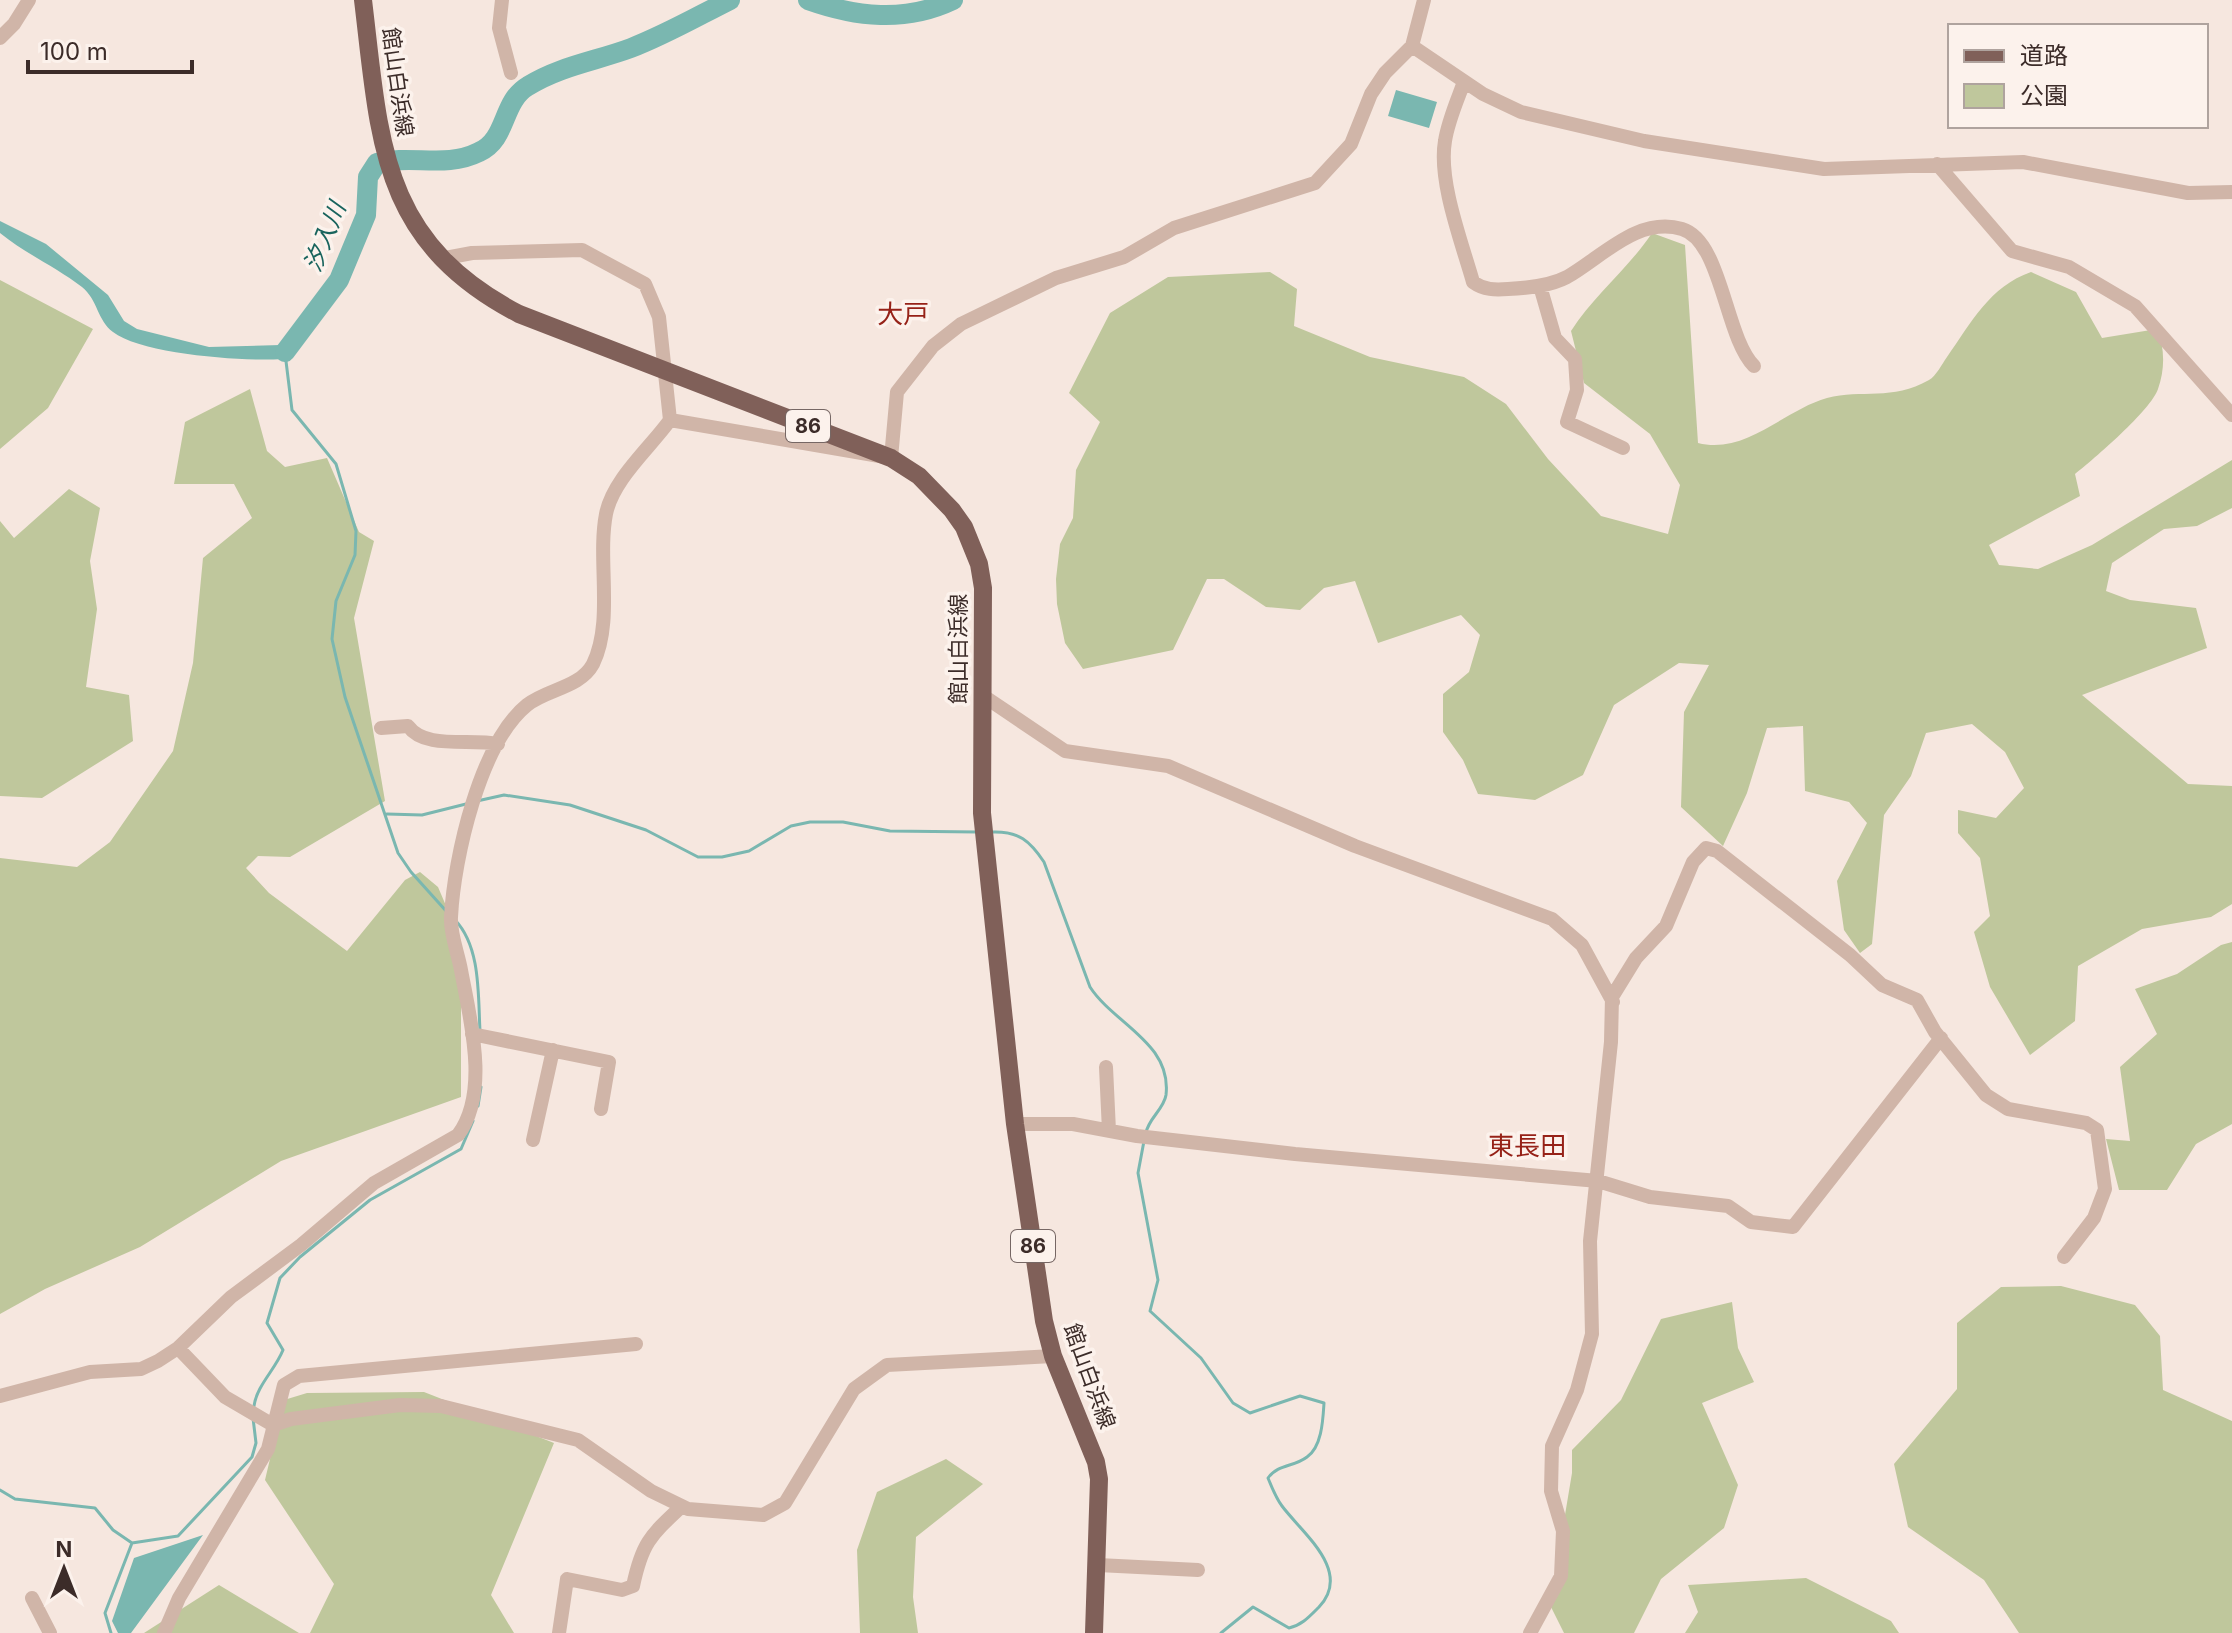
<svg xmlns="http://www.w3.org/2000/svg" width="2232" height="1633" font-family="Inter,'Noto Sans JP',sans-serif">
<style>
.green{fill:#bfc79c}
.water{fill:#7ab7b0}
.lines{fill:none;stroke-linecap:round;stroke-linejoin:round}
.stream{stroke:#7ab7b0;stroke-width:3}
.river{stroke:#7ab7b0;stroke-width:20}
.minor{stroke:#d0b5a8;stroke-width:14}
.major{stroke:#806059;stroke-width:18}
.labels{text-anchor:middle;stroke-width:7;stroke-linejoin:round;paint-order:stroke}
.shield{fill:#fcf2ec;stroke:#766764;stroke-width:2}
.shield-label{font-size:20px;font-weight:bold;fill:#3c2c29}
.street-label{font-size:22px;fill:#3c2c29;stroke:#fcf2ec}
.water-label{font-size:24px;font-style:italic;fill:#19645d;stroke:#fcf2ec}
.quarter-label{font-size:26px;fill:#962218;stroke:#fcf2ec}
</style>
<rect width="100%" height="100%" fill="#f6e7df"/>
<path class="green" d="M1652,233L1685,245L1698,443C1746,455 1784,410 1827,398C1862,389 1892,401 1929,380C1936,376 1942,364 1947,357C1971,323 1990,286 2031,272L2076,292L2102,338L2157,329C2165,348 2165,369 2158,389C2151,410 2094,459 2075,474L2080,496L1989,545L1999,565L2038,569L2092,545L2232,460V508L2197,526L2164,529L2112,563L2106,591L2130,600L2196,608L2207,648L2082,695L2188,784L2232,786V904L2211,917L2142,929L2078,966L2075,1021L2030,1055L1990,987L1974,932L1990,916L1980,858L1958,833V810L1996,818L2024,788L2005,752L1972,724L1926,733L1911,776L1884,815L1872,944L1860,953L1844,930L1837,881L1867,823L1849,802L1805,791L1803,726L1767,728L1747,793L1723,846L1681,807L1684,712L1709,665L1679,663L1614,705L1583,775L1535,800L1478,794L1463,760L1443,732V694L1469,672L1480,635L1461,615L1378,643L1355,581L1324,588L1300,610L1266,607L1224,579H1207L1173,650L1083,669L1065,643L1057,604L1056,579L1060,544L1073,518L1076,470L1100,422L1069,393L1110,313L1168,277L1270,272L1297,289L1294,326L1370,357L1464,377L1506,404L1548,459L1601,516L1668,534L1680,485L1650,434L1584,383L1571,331C1594,295 1628,269 1652,233Z
M0,280L93,329L48,408L0,449Z
M250,389L267,451L285,467L327,458L359,532L374,541L354,618L385,801L290,857L258,856L246,868L269,893L347,951L405,880L420,872L438,887L461,941V1097L281,1161L140,1247L45,1289L0,1314V858L77,867L110,842L173,751L193,663L203,558L252,518L234,484H174L185,422Z
M69,489L100,508L90,561L97,609L86,687L129,695L133,741L42,798L0,796V521L14,538Z
M2232,942V1124L2196,1144L2167,1190H2119L2106,1139L2130,1141L2120,1067L2157,1034L2135,989L2177,974L2221,945Z
M2061,1286L2135,1305L2160,1336L2163,1390L2232,1421V1633H2019L1984,1580L1908,1527L1894,1464L1957,1389V1323L2001,1287Z
M1732,1302L1738,1348L1754,1382L1702,1403L1738,1485L1724,1528L1661,1579L1634,1633H1564L1550,1605L1572,1473V1450L1621,1400L1661,1319Z
M424,1392L554,1443L491,1595L514,1633H310L334,1584L265,1480L284,1400L307,1393Z
M946,1459L983,1484L916,1537L913,1597L918,1633H860L857,1550L877,1492Z
M1806,1578L1891,1621L1899,1633H1685L1698,1612L1688,1585Z
M219,1585L299,1633H144Z"/>
<path class="water" d="M1396,90L1437,102L1429,128L1388,116Z
M0,221L46,244L108,295L124,321L137,329L209,347L281,345L300,332L282,359C245,362 141,354 113,332C97,320 98,300 82,287C56,267 26,254 0,233Z
M203,1535L131,1633H118L112,1621L134,1558Z"/>
<g class="lines">
<path class="stream" d="M285,353L292,410L336,464L356,531L355,555L336,601L332,639L345,697L398,853L411,872L447,912
M477,801L504,795L570,805L646,830L698,857H722L749,851L791,826L810,822H843L890,831L977,832
M387,814L422,815L466,804
M992,832C1019,831 1030,841 1044,862L1090,987C1114,1024 1172,1043 1166,1095C1164,1109 1148,1119 1146,1133
M455,920C481,947 478,996 480,1031
M478,1106L481,1087
M1144,1141L1138,1173L1158,1280L1150,1311L1201,1358L1233,1403L1250,1413L1300,1396L1324,1403C1323,1419 1322,1447 1307,1457C1294,1467 1278,1464 1268,1478C1272,1488 1276,1498 1282,1506C1302,1533 1353,1571 1319,1607C1309,1617 1302,1625 1289,1628L1253,1607L1221,1633
M254,1406C257,1385 275,1370 283,1350L267,1323L280,1278L300,1257L370,1200L461,1149L473,1121
M0,1490L15,1499L95,1508L113,1530L132,1543L178,1536L252,1457L256,1443L253,1418
M111,1633L105,1613L132,1543"/>
<path class="river" d="M808,0C856,17 905,23 953,0
M285,352L339,280L366,215L368,177L377,163C412,154 445,169 479,152C508,139 501,102 528,86C560,66 596,61 631,48C665,35 698,16 730,0"/>
<path class="minor" d="M502,0L499,28L511,73
M0,38L14,24L29,0
M1412,46L1483,94L1521,112L1644,141L1824,169L2023,162L2188,193L2232,192
M1464,82C1457,101 1448,121 1445,141C1438,181 1462,243 1473,282C1484,290 1495,290 1508,289C1528,288 1550,286 1567,277C1602,257 1638,216 1682,229C1722,241 1725,337 1754,366
M1937,164L2012,251L2069,267L2135,306L2232,415
M1540,286L1555,338L1575,359L1577,390L1567,422L1623,448
M670,420L891,458L897,392L933,346L961,324L1056,278L1124,257L1174,228L1315,183L1351,144L1371,94L1385,73L1412,46L1424,0
M982,695L1065,751L1168,766L1355,846L1552,919L1582,945L1613,1002
M381,728L408,726C425,750 470,738 498,744
M472,1034L609,1062L601,1109
M1106,1067L1109,1131
M1015,1124H1073L1137,1136L1295,1154L1598,1181L1650,1197L1728,1206L1751,1222L1793,1227L1941,1038
M533,1140L553,1050
M178,1348L225,1397L273,1425L291,1419L400,1405L441,1406L578,1440L651,1491L688,1509L763,1515L785,1503L854,1389L887,1365L1053,1356
M0,1396L90,1372L141,1369L158,1361L178,1348L231,1297L301,1245L374,1183L458,1135C490,1092 470,1019 461,970C458,953 450,934 451,917C454,858 480,743 527,705C547,689 580,688 593,664C614,621 597,560 606,514C613,479 650,448 670,420L659,317L645,284L582,250L472,253L440,259
M1098,1565L1198,1570
M32,1598L50,1633
M164,1633L179,1598L268,1449L284,1385L299,1376L636,1344
M559,1633L567,1579L622,1590L633,1586C642,1543 650,1536 681,1507
M1530,1633L1561,1576L1563,1531L1551,1491L1552,1446L1577,1390L1592,1334L1590,1241L1611,1042L1612,997L1636,958L1666,926L1693,862L1706,848L1717,851L1850,955L1882,985L1917,1000L1935,1032L1986,1095L2008,1109L2086,1123L2097,1130L2105,1189L2094,1218L2064,1257"/>
<path class="major" d="M363,0C380,140 379,241 519,314L891,458L919,476L952,510L964,527L979,564L983,588L982,813L1015,1124L1044,1321L1053,1356L1096,1462L1099,1479L1094,1633"/>
</g>
<g class="labels">
<g class="shield">
<rect x="786" y="410" width="44" height="32" rx="6"/>
<rect x="1011" y="1230" width="44" height="32" rx="6"/>
</g>
<g class="shield-label">
<text x="808" y="433">86</text>
<text x="1033" y="1253">86</text>
</g>
<g class="street-label">
<text transform="translate(398 82) rotate(82)" y="8">館山白浜線</text>
<text transform="translate(958 649) rotate(-90)" y="8">館山白浜線</text>
<text transform="translate(1090 1376) rotate(70)" y="8">館山白浜線</text>
</g>
<g class="water-label">
<text transform="translate(325 237) rotate(-68)" y="8">汐入川</text>
</g>
<g class="quarter-label">
<text x="903" y="323">大戸</text>
<text x="1527" y="1155">東長田</text>
</g>
</g>
<rect x="1948" y="24" width="260" height="104" fill="#fcf2ec" stroke="#afa39e" stroke-width="2"/>
<rect x="1964" y="50" width="40" height="12" fill="#806059" stroke="#afa39e" stroke-width="2"/>
<text x="2020" y="64" font-size="24" fill="#3c2c29">道路</text>
<rect x="1964" y="84" width="40" height="24" fill="#bfc79c" stroke="#afa39e" stroke-width="2"/>
<text x="2020" y="104" font-size="24" fill="#3c2c29">公園</text>
<g transform="translate(64 1569)" stroke="#fcf2ec" stroke-width="6" paint-order="stroke">
<path d="M0-6L14 30L0 20L-14 30Z" fill="#3c2c29"/>
<text y="-12" font-size="22" font-weight="bold" text-anchor="middle" fill="#3c2c29">N</text>
</g>
<path d="M28 60v12h164v-12" fill="none" stroke="#3c2c29" stroke-width="4"/>
<text x="40" y="60" font-size="24" fill="#3c2c29" stroke="#fcf2ec" stroke-width="6" paint-order="stroke">100 m</text>
</svg>
